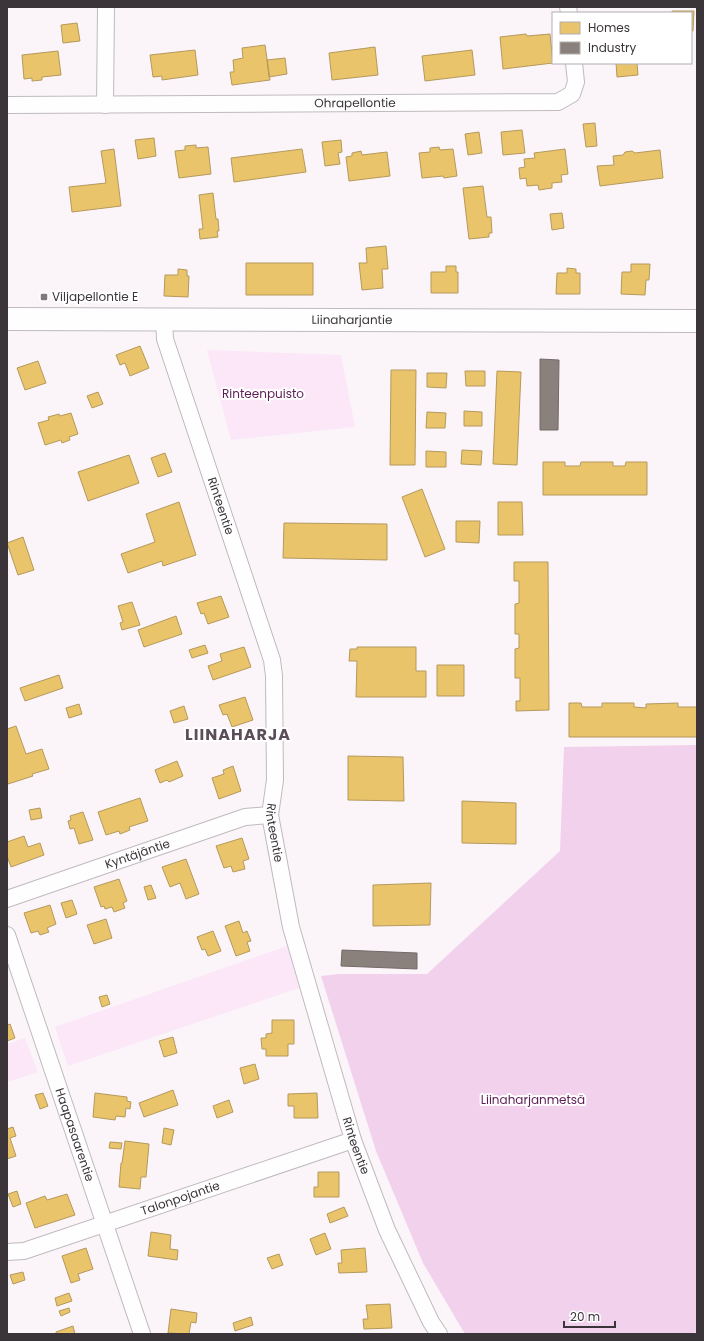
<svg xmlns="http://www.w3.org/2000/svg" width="704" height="1341" font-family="Poppins,sans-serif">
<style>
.green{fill:#fbe7f7}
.forest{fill:#f2d1ec}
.homes{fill:#e9c46a;stroke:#b5995c}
.industry{fill:#8a817c;stroke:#726a68}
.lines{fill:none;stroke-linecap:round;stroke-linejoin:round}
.street-casing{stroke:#c0babf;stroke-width:18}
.secondary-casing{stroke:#c0babf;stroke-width:24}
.street{stroke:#fefefe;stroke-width:16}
.secondary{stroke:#fefefe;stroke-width:22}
.poi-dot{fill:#7e787d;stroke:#fff;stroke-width:1.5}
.labels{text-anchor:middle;stroke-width:4;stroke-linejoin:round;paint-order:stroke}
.street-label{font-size:12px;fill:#3b353a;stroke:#fff}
.poi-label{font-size:12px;fill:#3b353a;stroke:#fff;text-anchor:start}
.park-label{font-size:12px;fill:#5d1d55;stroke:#fff}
.district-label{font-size:16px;font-weight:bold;letter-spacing:1px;fill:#5c4e59;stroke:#fff}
</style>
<rect width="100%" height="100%" fill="#fbf5fa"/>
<path class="green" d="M207,350L341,355L355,427L231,440Z
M287,946L299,988L68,1066L55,1027Z
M25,1038L38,1072L7,1082V1044Z"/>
<path class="forest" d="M697,745V1332L691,1334H465L423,1263L376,1151L321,976L339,974H427L560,851L564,747Z"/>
<path class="homes" d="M672,11H694L693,31H691V13H672Z
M77,23L80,41L63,43L61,25Z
M526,34L527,36L550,34L553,63L503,69L500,37Z
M265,45L270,80L232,85L230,72H234L233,60L243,58L242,48Z
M375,47L378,75L332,80L329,53Z
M195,50L198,75L162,80V76L153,77L150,55Z
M472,50L475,75L425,81L422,56Z
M58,51L61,75L42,77V80L32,81V78L24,79L22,55Z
M285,58L287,74L269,77L267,60Z
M616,63H637L638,75L617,77Z
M595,123L597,146L586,147L583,124Z
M522,130L525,153L503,155L501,132Z
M479,132L482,153L468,155L465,134Z
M154,138L156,156L138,159L135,140Z
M341,140L342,152L338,153L340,164L325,166L322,142Z
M196,145V148L208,147L211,174L179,178L175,151L185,150V146Z
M439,147L440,150L453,149L457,176L444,178L443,176L422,178L419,153L430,152V148Z
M114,149L121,206L72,212L69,187L106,183L101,151Z
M302,149L306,172L234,182L231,158Z
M565,149L568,174L561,175L562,182L552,183V188L539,190L538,185L527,186L526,178L520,179L519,168L525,167L524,159L535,158L534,153Z
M660,150L663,178L600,186L597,166L614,165L613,156L623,155L625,152L632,151L635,153Z
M361,151L362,155L387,152L390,176L349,181L346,157L352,156V153Z
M483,186L487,217H491L492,233H489V237L469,239L463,188Z
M213,193L216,219H218L219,231H217L218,237L200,239L199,229H203L199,195Z
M562,213L564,228L552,230L550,214Z
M386,246L388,269H382L383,288L362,290L359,263H367L366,248Z
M246,263H313V295H246Z
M631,264H650L649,280H646L645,295L621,294L622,272H631Z
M446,266H456V272H458V293H431V272H446Z
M567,268L576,269V273H580V294H556L557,273H567Z
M178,269L187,270V276H189L188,297L164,296L165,275H178Z
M140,346L149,368L130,376L125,363L120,365L116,355Z
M38,361L46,383L25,390L17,368Z
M391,370H416L415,465H390Z
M465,371H485V386H466Z
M497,371L521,372L517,465L493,464Z
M427,373H447L446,388L427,387Z
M98,392L103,404L92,408L87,396Z
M464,411L482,412V426H464Z
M427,412L446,413L445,428H426Z
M71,413L78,434L69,437L70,440L62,443L61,440L45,445L38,423L49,420L48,417L59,414L60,416Z
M462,450L482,451L481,465L461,464Z
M426,451L446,452V467H426Z
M165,453L172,472L158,477L151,458Z
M129,455L139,483L88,501L78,472Z
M543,462H565V466H580L581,462H613V466H625L626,462H647V495H543Z
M422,489L445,549L425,557L402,497Z
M179,502L196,555L163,566L162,561L128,573L121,554L155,542L146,514Z
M498,502H522L523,535H498Z
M456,521H480L479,543L456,542Z
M284,523L387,524V560L283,558Z
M23,537L34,570L18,575L7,543Z
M514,562H548L549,710L516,711V701H520V678H515V649L519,648V634H515V604L519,603V581H514Z
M221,596L229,617L208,624L204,613L201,614L197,603Z
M132,602L140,625L122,630L120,623L123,622L118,606Z
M176,616L182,634L144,647L138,630Z
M205,645L208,653L192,658L189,650Z
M244,647L251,667L213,680L208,666L222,661L220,654Z
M357,647H416V671H426V697H356L357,661H349L350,649H357Z
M437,665H464V696H437Z
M59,675L63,688L25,701L20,688Z
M245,697L253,720L232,727L227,714L223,715L219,705Z
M569,703H581L582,707H602V703H634V707L646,708V704L678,703V707H697V737H569Z
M79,704L82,714L69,718L66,708Z
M184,706L188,719L174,723L170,711Z
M16,726L26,754L42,749L49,769L32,774L33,776L8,784L7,781V729Z
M348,756L403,757L404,801L348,800Z
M177,761L183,776L169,782L167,780L160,783L155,770Z
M233,766L241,791L219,799L212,778L224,774L223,770Z
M140,798L148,821L129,827L130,830L120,834L119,831L106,835L98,812Z
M462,801L516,803V844L462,843Z
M40,808L42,818L31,820L29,810Z
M83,812L93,840L79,844L74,828L70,829L68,821L71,820L70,816Z
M24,836L28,847L40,843L44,855L11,867L7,856V842Z
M242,838L249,859L243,861L245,869L233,872L231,866L224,868L216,846Z
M186,859L199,894L186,899L180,883L170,887L162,867Z
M119,879L127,901L123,903L125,908L114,912L112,907L105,909L104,906L101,907L94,887Z
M431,883L430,925L373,926V885Z
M151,885L156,898L148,900L144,887Z
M72,900L77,914L66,918L61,903Z
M50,905L56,924L47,928L49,932L40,935L38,931L31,933L24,913Z
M106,919L112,938L94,944L87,925Z
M239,921L243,933L247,931L251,941L247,942L250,951L236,956L225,926Z
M213,931L221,951L208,956L205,949L202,950L197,937Z
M107,995L110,1004L102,1007L99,997Z
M272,1020H294V1044H288V1056H266V1049H262L261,1038H266V1034L272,1033Z
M10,1024L15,1038L7,1041V1025Z
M173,1037L177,1053L164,1057L159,1041Z
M255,1064L259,1079L244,1084L240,1068Z
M173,1090L178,1105L144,1117L139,1103Z
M43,1093L48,1106L40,1109L35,1095Z
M95,1093L127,1097V1101L131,1102L130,1109L126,1108L125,1117L116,1116L115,1120L93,1117Z
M317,1093L318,1118H294V1106H288V1094Z
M229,1100L233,1112L217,1118L213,1106Z
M13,1127L16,1136L10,1138L16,1156L7,1159V1129Z
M164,1128L174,1130L171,1145L162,1143Z
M125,1141L149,1144L146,1177H141L140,1189L119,1187L121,1163H122Z
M110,1142L122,1143L121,1149L109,1148Z
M318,1172H339V1197H314V1187H318Z
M17,1191L21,1204L13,1207L8,1194Z
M67,1194L75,1215L35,1228L26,1203L45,1196L47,1200Z
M344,1207L348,1216L330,1223L327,1214Z
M151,1232L171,1235L170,1249L178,1250L177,1260L148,1256Z
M325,1233L331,1249L316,1255L310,1239Z
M86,1248L93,1269L78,1274L80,1280L71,1283L62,1256Z
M365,1248L367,1272L339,1273L338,1263H342L341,1250Z
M279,1254L283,1265L272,1269L267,1258Z
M23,1272L25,1280L13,1284L10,1275Z
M69,1293L72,1301L57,1306L55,1298Z
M390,1304L392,1328L364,1329L363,1319H368L366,1305Z
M69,1308L70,1312L61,1316L59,1311Z
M171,1309L197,1313L196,1323L191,1322L189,1334L168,1333Z
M251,1317L253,1325L235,1331L233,1323Z
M73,1326L75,1334H56V1332Z"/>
<path class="industry" d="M540,359L559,360L558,430H540Z
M342,950L417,953V969L341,966Z"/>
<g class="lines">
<g class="street-casing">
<g id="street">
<path d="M568,7L569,13"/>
<path id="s1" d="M7,105L558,102L572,94L576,82L574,63"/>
<path d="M105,105L106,7"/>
<path id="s2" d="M164,320L165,339L272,660L274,676L275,780L270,815L291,927L353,1140L387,1230L431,1322L439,1334"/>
<path id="s3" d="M7,899L245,817L270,815"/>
<path id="s4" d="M7,935L142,1334"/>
<path id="s5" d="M7,1252L24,1251L353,1140"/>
</g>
</g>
<g class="secondary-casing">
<g id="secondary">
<path id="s6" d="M7,319L697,321"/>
</g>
</g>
<use href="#street" class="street"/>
<use href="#secondary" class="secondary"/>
</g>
<rect class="poi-dot" x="40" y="293" width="8" height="8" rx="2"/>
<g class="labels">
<g class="street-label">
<text dy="4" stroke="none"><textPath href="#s1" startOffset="348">Ohrapellontie</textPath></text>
<text dy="4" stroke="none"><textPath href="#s6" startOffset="345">Liinaharjantie</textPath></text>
<text dy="4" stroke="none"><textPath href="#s2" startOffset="195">Rinteentie</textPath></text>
<text dy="4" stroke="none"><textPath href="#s2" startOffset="531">Rinteentie</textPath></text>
<text dy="4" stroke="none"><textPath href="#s3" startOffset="138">Kyntäjäntie</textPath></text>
<text dy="4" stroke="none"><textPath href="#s4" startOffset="211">Haapasaarentie</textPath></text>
<text dy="4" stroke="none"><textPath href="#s2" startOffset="855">Rinteentie</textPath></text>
<text dy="4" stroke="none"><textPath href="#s5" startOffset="182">Talonpojantie</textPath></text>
</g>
<g class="poi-label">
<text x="52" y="301">Viljapellontie E</text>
</g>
<g class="park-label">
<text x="263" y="398">Rinteenpuisto</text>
<text x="533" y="1104">Liinaharjanmetsä</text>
</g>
<g class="district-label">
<text x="238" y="740">LIINAHARJA</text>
</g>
</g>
<rect width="704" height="1341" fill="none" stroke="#3b353a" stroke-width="16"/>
<rect x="552" y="12" width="140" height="52" fill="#ffffff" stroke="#b1aeb0"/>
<rect x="560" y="22" width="20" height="12" fill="#e9c46a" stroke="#b1aeb0"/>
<text x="588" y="32" font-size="12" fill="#3b353a">Homes</text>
<rect x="560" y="42" width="20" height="12" fill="#8a817c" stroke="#b1aeb0"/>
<text x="588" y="52" font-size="12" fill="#3b353a">Industry</text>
<path d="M564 1321v6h51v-6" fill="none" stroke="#3b353a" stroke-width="2"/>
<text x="570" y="1321" font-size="12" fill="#3b353a" stroke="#ffffff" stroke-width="3" paint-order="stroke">20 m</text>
</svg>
